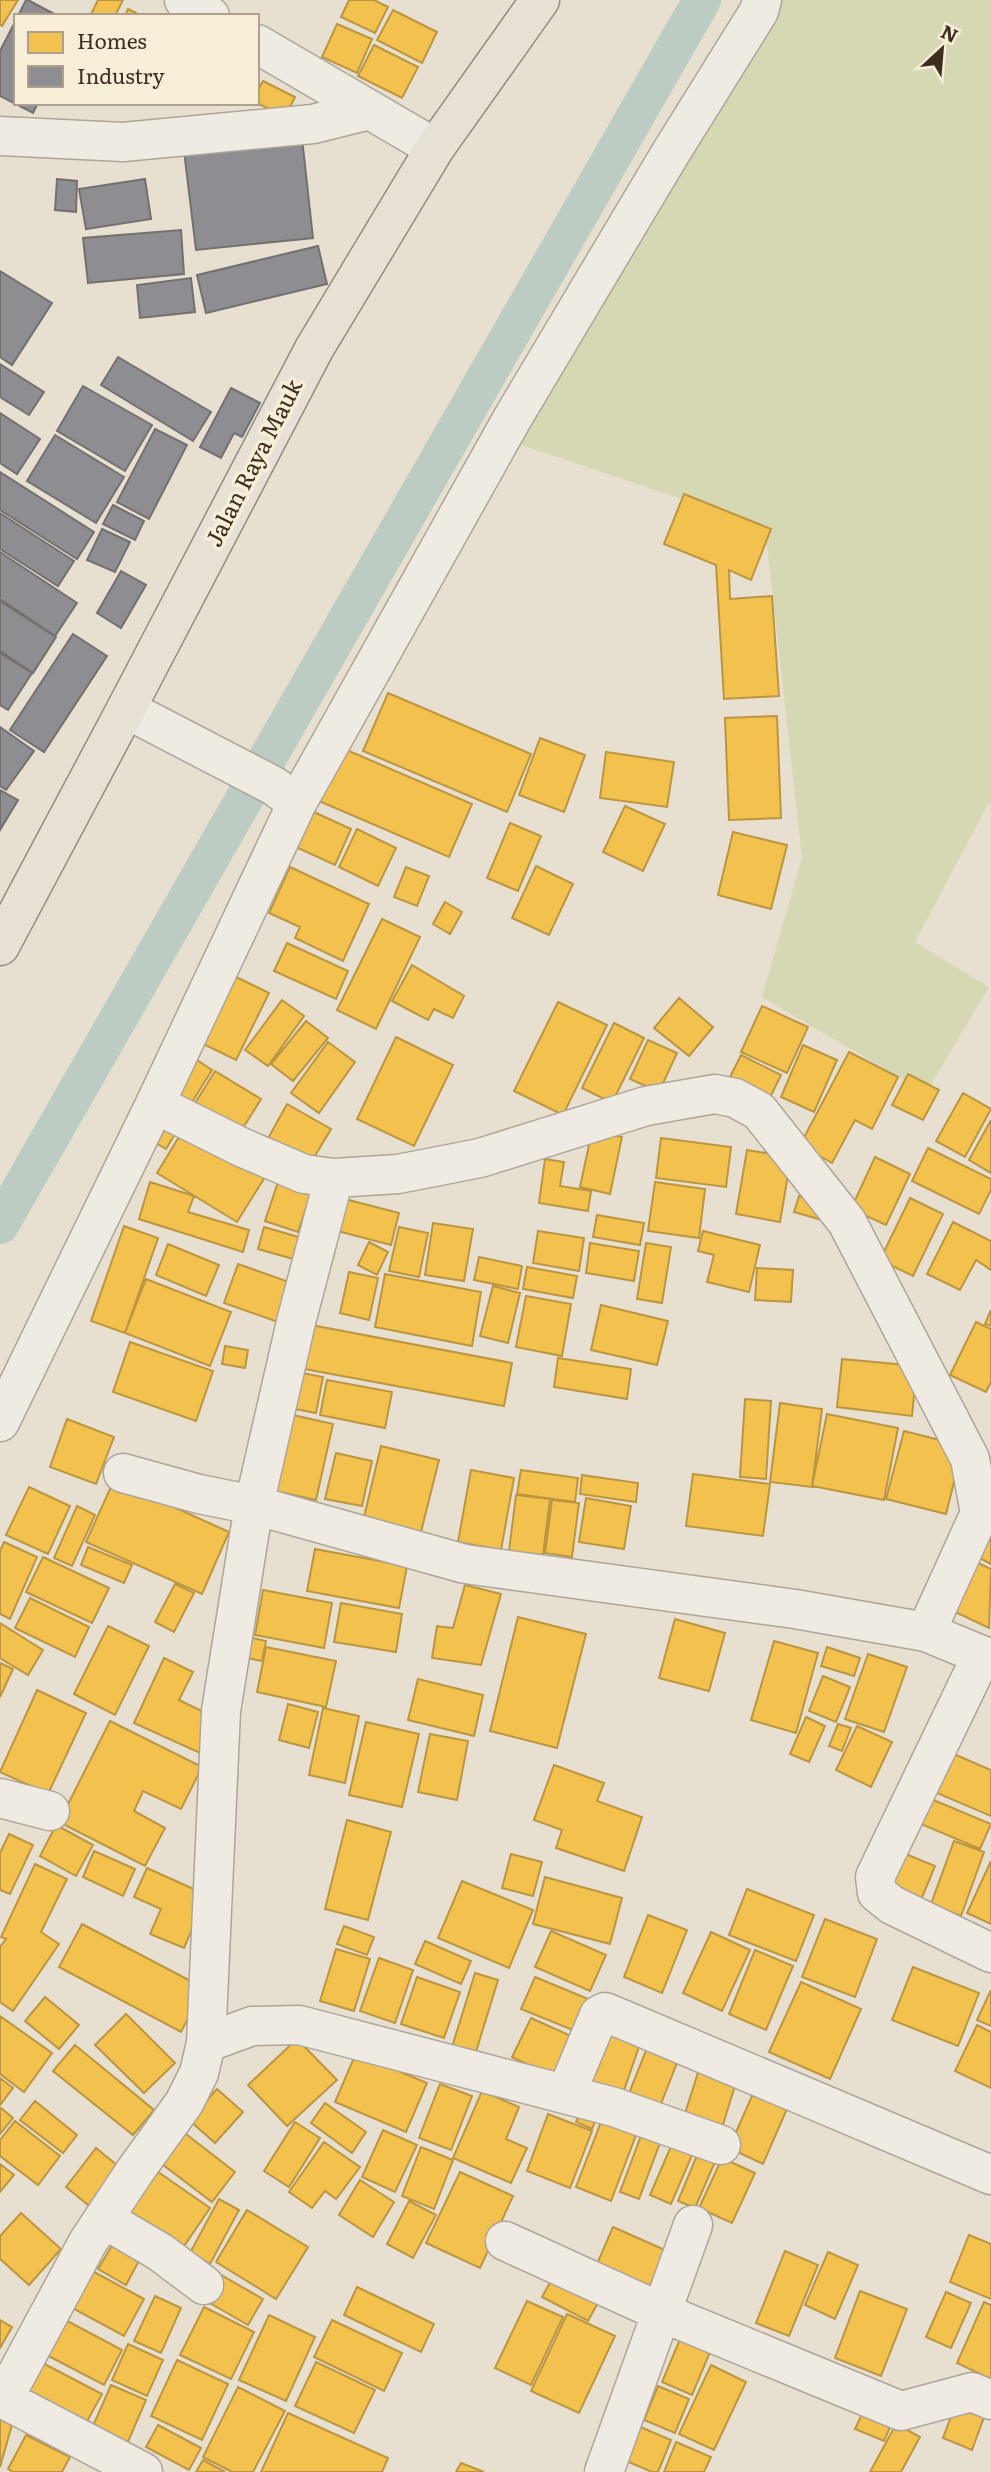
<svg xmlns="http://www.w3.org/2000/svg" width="991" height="2472" font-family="Literata,serif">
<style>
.green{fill:#d6d7b3}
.homes{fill:#f2c14e;stroke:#bc9540;stroke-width:2}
.industry{fill:#8d8d92;stroke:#757070;stroke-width:2}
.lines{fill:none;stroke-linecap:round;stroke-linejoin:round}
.canal{stroke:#bcccc2;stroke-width:38}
.minor-casing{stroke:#ada599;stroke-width:41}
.major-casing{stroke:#928b80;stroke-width:41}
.minor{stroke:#efebe3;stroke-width:38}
.major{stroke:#e6e1d4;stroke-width:38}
.labels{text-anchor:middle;stroke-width:7;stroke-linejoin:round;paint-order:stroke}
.street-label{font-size:23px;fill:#3d2e20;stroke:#f7eed8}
</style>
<rect width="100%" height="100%" fill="#e7e0d1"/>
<path class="green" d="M751,0H991V805L988,804L915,942L989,987L926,1093L762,997L802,858L765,527L483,432Z"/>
<path class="homes" d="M0,0H18L2,26L0,25Z
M98,0H123L115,16H90Z
M349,0H374L388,7L375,33L341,17Z
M128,9L142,16H125Z
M393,10L437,32L422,63L377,40Z
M337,24L372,39L357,73L322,57Z
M374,45L418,67L402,98L358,76Z
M263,81L295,97L285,117L257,103V92Z
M684,494L771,529L751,580L729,570L730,599L772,596L779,696L724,699L716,565L664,544Z
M388,693L531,754L507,812L363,751Z
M777,716L781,818L729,820L725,718Z
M540,738L585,755L564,812L519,795Z
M335,745L472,804L449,857L312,798Z
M606,752L674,762L667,807L600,798Z
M625,806L665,824L643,871L603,852Z
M303,807L351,829L335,865L287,843Z
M510,823L541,836L518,891L487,878Z
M357,829L396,848L378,886L339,867Z
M733,832L787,845L771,909L718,895Z
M536,866L573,884L549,935L512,918Z
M290,867L369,904L343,961L295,938L300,927L269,913Z
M406,867L429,876L417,906L394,897Z
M445,902L462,912L450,934L433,924Z
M382,919L420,937L376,1029L337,1010Z
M287,943L348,971L336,999L274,971Z
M412,965L464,996L453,1018L434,1009L428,1020L392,1001Z
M228,973L269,993L236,1060L195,1040Z
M679,998L713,1027L689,1056L654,1028Z
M282,1000L304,1016L268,1066L245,1050Z
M558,1002L607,1025L563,1115L514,1091Z
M762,1006L808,1027L787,1073L741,1052Z
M306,1021L328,1038L293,1081L271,1064Z
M614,1023L644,1038L612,1103L582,1088Z
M396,1037L453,1065L414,1146L357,1119Z
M648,1040L677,1053L659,1092L630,1079Z
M328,1042L355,1062L319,1113L291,1093Z
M803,1045L837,1060L814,1112L781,1097Z
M849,1052L898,1077L872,1129L855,1120L832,1163L800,1145Z
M741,1055L781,1075L767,1104L727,1083Z
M197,1060L212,1070L189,1107L174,1097Z
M215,1071L261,1099L235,1141L189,1113Z
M908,1074L939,1090L923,1120L892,1105Z
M963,1093L991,1109L965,1157L936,1141Z
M287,1104L331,1129L309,1166L266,1142Z
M991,1120V1173L969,1160Z
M181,1124L166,1149L142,1135Z
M185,1127L265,1177L237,1222L157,1173Z
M592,1131L622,1137L610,1194L580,1187Z
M661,1138L731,1147L726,1187L656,1178Z
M928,1148L991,1179V1190L979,1214L912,1181Z
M747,1150L791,1157L780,1222L736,1214Z
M875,1157L910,1174L886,1225L851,1209Z
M545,1159L564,1162L560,1186L591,1191L588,1211L539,1203Z
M281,1173L314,1184L298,1232L265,1221Z
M150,1182L194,1196L188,1212L249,1230L243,1252L139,1219Z
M655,1182L705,1189L699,1238L648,1231Z
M799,1196L827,1204L822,1220L794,1212Z
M337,1197L399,1213L391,1245L330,1229Z
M910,1198L943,1214L913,1276L880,1260Z
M597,1215L644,1223L640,1245L593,1237Z
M953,1222L991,1241V1270L976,1260L960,1290L927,1274Z
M433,1223L473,1229L464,1281L425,1275Z
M124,1226L158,1238L125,1333L91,1321Z
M264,1227L309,1240L304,1262L258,1249Z
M399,1227L428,1233L419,1277L389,1271Z
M538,1231L584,1238L579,1271L533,1263Z
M703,1231L760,1245L749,1292L707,1282L714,1255L698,1251Z
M369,1242L388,1252L377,1275L358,1265Z
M590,1243L639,1251L634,1281L586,1273Z
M646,1243L671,1247L662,1303L637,1299Z
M168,1244L219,1265L206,1296L156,1275Z
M479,1257L522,1266L518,1289L474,1280Z
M238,1264L292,1283L278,1322L224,1303Z
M527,1267L577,1276L573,1298L523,1289Z
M757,1268L793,1270L791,1302L755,1300Z
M349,1272L378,1278L369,1320L340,1313Z
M385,1274L481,1292L472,1346L375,1327Z
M146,1279L231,1312L210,1366L125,1333Z
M493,1286L520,1293L508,1343L480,1336Z
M526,1296L571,1304L562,1356L516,1347Z
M601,1305L668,1321L657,1365L591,1350Z
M991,1310V1326L985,1324Z
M976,1322L991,1329V1382L986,1392L950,1375Z
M306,1324L512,1363L504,1406L299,1368Z
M130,1342L213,1371L196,1421L113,1392Z
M225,1346L248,1350L245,1368L222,1364Z
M558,1358L631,1369L627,1399L554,1387Z
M842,1359L917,1366L912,1416L837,1407Z
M292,1371L323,1377L316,1413L285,1407Z
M327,1380L392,1392L385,1428L320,1415Z
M745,1399L771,1401L766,1479L740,1477Z
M780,1403L822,1409L812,1487L770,1482Z
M284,1413L333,1424L316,1500L266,1489Z
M827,1414L898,1428L884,1500L812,1486Z
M67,1419L114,1437L96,1484L50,1467Z
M904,1431L963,1446L946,1514L886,1499Z
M381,1446L439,1460L420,1536L363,1521Z
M336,1453L372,1461L362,1506L325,1499Z
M471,1470L514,1478L501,1550L458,1542Z
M521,1470L578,1478L575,1502L517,1494Z
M693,1474L770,1484L763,1536L686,1526Z
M582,1475L638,1483L636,1502L580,1494Z
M114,1480L229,1532L202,1594L86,1542Z
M29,1487L70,1506L48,1554L6,1535Z
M516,1495L550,1499L543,1555L509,1551Z
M586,1498L631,1506L624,1549L579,1542Z
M552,1500L579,1503L572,1557L545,1553Z
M77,1506L95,1515L72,1566L54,1558Z
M991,1527V1564L974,1555Z
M4,1542L37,1557L10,1619L0,1614V1551Z
M88,1547L132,1565L124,1583L81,1565Z
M315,1549L407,1566L399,1608L307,1591Z
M43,1557L109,1588L92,1623L26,1592Z
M976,1562L991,1569L989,1628L953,1611Z
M175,1584L194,1593L174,1632L155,1622Z
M465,1585L501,1594L481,1665L432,1658L437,1626L453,1628Z
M263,1590L332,1603L324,1648L255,1635Z
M30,1598L89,1627L75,1657L15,1628Z
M341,1603L402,1614L396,1652L334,1642Z
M518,1617L586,1634L557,1748L490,1731Z
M675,1619L725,1633L709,1691L659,1678Z
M0,1623L43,1650L28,1675L0,1658Z
M108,1626L149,1646L115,1715L74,1694Z
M235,1634L266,1641L262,1661L231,1655Z
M774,1641L818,1653L796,1733L751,1720Z
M266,1647L336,1661L326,1707L257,1692Z
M827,1647L860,1658L854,1676L821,1666Z
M868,1654L907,1667L884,1732L845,1719Z
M164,1658L193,1672L179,1700L216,1718L200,1753L134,1723Z
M0,1663L13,1669L0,1697Z
M823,1676L850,1687L836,1722L809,1711Z
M418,1679L483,1695L474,1736L408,1720Z
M37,1690L86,1713L48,1794L0,1772Z
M288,1704L318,1712L309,1748L279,1740Z
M323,1708L359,1716L345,1783L309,1775Z
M806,1717L825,1726L809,1762L790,1754Z
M110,1721L202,1767L181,1809L143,1791L134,1811L165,1828L145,1866L59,1822Z
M366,1722L419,1734L402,1807L349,1795Z
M838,1724L851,1728L842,1751L829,1746Z
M857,1726L892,1742L871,1787L836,1770Z
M430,1734L468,1741L457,1800L418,1792Z
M940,1748L991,1770V1816L923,1787Z
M554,1765L604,1783L597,1801L642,1817L624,1871L556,1848L562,1830L534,1820Z
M931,1799L991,1824L980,1849L921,1824Z
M347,1820L391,1832L368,1920L325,1909Z
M56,1825L93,1845L76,1876L40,1856Z
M9,1834L33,1845L10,1894L0,1890V1853Z
M954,1841L984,1852L961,1916L931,1904Z
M896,1850L935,1866L919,1905L880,1888Z
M94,1851L135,1869L123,1896L83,1877Z
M511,1854L542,1862L533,1896L502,1888Z
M991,1861V1924L967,1913Z
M35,1864L67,1879L41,1932L59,1944L13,2011L0,2002V1947L6,1939L1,1937Z
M147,1868L207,1895L184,1948L150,1934L161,1909L134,1897Z
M545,1877L622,1898L610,1944L533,1924Z
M462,1881L533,1910L509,1968L438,1938Z
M747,1889L814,1915L796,1961L729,1935Z
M648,1915L687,1930L662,1993L624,1977Z
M825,1919L877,1939L855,1997L802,1977Z
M82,1924L204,1988L181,2032L59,1967Z
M344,1926L374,1937L367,1955L337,1944Z
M551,1931L606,1955L590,1991L535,1967Z
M711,1932L750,1950L722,2011L683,1993Z
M425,1941L471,1961L461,1984L415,1964Z
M336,1949L370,1959L354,2011L320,2001Z
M755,1950L793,1966L766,2030L729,2014Z
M379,1958L413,1970L395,2023L360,2011Z
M913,1967L979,1993L958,2046L892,2020Z
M475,1973L498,1980L475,2055L452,2047Z
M417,1977L460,1992L444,2038L401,2024Z
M535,1977L598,2003L585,2035L521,2009Z
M801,1982L861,2009L830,2079L769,2052Z
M991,1990V2026L977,2020Z
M45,1997L79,2025L59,2049L25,2021Z
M126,2014L175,2063L144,2093L95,2045Z
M0,2016L52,2053L24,2092L0,2074Z
M531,2018L573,2037L554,2077L512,2057Z
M607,2019L644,2032L619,2105L582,2093Z
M977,2025L991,2032V2088L955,2071Z
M653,2033L684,2045L655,2119L624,2106Z
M297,2039L337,2080L287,2126L248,2085Z
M75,2045L154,2110L133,2135L53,2071Z
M356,2053L427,2083L406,2132L335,2102Z
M703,2057L740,2069L718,2141L680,2129Z
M0,2078L13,2088L0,2105Z
M759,2080L793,2095L763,2164L729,2148Z
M440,2084L472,2096L451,2150L419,2138Z
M217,2089L243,2112L215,2143L189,2120Z
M482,2091L519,2107L506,2139L527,2148L511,2183L453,2158Z
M35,2101L77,2135L63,2153L20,2120Z
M325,2103L366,2132L352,2153L311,2123Z
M584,2103L600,2110L592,2129L576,2122Z
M1,2108L13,2118L0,2134V2110Z
M548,2114L592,2131L570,2188L527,2171Z
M15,2121L60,2156L38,2185L0,2156V2140Z
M295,2122L320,2138L289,2187L264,2171Z
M601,2122L636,2135L611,2201L576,2187Z
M383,2130L417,2145L395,2192L362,2177Z
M182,2131L235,2172L212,2202L158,2161Z
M642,2133L661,2140L639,2199L620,2192Z
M675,2137L696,2146L671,2204L650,2195Z
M324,2142L360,2167L336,2199L325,2191L312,2208L289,2192Z
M421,2147L453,2160L434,2209L402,2196Z
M96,2148L123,2170L93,2209L66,2187Z
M700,2148L718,2155L695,2208L678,2201Z
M722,2158L755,2173L732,2223L699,2208Z
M0,2164L14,2175L0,2192Z
M151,2167L210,2208L182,2249L122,2207Z
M460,2172L513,2196L480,2268L426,2243Z
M360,2180L394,2202L373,2237L339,2215Z
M219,2199L239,2210L210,2264L190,2253Z
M409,2201L436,2215L413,2258L387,2244Z
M247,2210L308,2247L276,2299L216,2262Z
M21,2213L61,2249L29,2285L0,2259V2236Z
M613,2227L665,2250L650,2286L597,2264Z
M969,2235L991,2244V2299L950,2282Z
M114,2242L141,2257L126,2285L98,2269Z
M785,2251L818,2265L789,2336L756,2323Z
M828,2252L858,2265L835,2319L805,2305Z
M85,2267L144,2299L124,2336L65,2304Z
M558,2268L604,2292L588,2321L542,2297Z
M216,2272L263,2299L248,2325L201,2298Z
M357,2287L434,2324L421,2352L344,2315Z
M860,2291L907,2309L881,2376L835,2358Z
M946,2292L971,2303L951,2348L926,2337Z
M155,2296L181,2308L161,2353L134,2341Z
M527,2301L563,2317L531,2385L495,2368Z
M984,2302L991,2305V2379L957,2363Z
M204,2307L254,2332L231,2379L180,2355Z
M567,2314L615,2336L579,2413L531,2391Z
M56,2315L122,2350L104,2385L37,2350Z
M269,2315L315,2337L286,2401L239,2380Z
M0,2320L12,2327L0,2348Z
M332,2320L402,2353L384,2391L314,2357Z
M683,2332L713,2345L692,2395L662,2382Z
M128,2344L163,2360L147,2396L112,2380Z
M31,2357L102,2394L84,2427L13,2390Z
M177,2360L228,2384L202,2440L151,2416Z
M316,2362L375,2390L354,2433L295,2406Z
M711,2365L746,2382L714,2450L679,2434Z
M111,2385L146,2400L124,2451L89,2435Z
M658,2386L689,2399L675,2433L644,2420Z
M238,2387L285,2411L253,2472H232L203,2457Z
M869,2399L897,2411L884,2441L855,2429Z
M955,2406L984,2417L972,2450L943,2438Z
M0,2407L16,2411L0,2467Z
M288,2413L388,2458L382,2472H261Z
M896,2424L920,2437L901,2472H870Z
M158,2425L201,2448L189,2470L146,2447Z
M638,2426L671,2440L658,2472H652L624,2460Z
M26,2435L70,2457L62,2472H13L8,2469Z
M676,2442L711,2457L704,2472H664Z
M203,2460L225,2472H196Z
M461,2463L484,2472H456Z"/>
<path class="industry" d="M26,0H28L58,16H18Z
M16,20V103H38L33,113L0,96V51Z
M302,138L313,238L196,250L184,151Z
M57,179L77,181L76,212L55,210Z
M145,179L151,219L86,229L79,189Z
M181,230L184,274L88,283L83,238Z
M318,246L327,284L206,313L197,275Z
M0,271L52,303L12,365L0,357Z
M191,278L195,312L140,318L137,285Z
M118,357L211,412L193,441L101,385Z
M0,364L44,392L29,415L0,397Z
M83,386L152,425L125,471L57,431Z
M231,388L260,403L242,437L234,433L221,458L200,447Z
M0,413L40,439L17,474L0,463Z
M155,429L187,445L149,519L117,502Z
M55,435L124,477L96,523L27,481Z
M0,472L94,532L77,559L0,510Z
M113,505L144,521L135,540L103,524Z
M0,513L74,561L58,586L0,549Z
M102,529L130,542L115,572L87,560Z
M0,552L77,603L55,636L0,599Z
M121,571L146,585L121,628L97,613Z
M0,601L56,637L33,673L0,651Z
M73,634L107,656L44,752L10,730Z
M0,653L32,673L8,710L0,705Z
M0,727L34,751L6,790L0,786Z
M0,790L18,800L0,830Z"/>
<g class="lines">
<path class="canal" d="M0,1225L702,0"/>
<g class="minor-casing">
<path id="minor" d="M184,0L210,16
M257,44L435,148
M0,136L123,142L313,124L369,110
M126,709L274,786L297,803
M155,1104L241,1147L304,1174L334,1178L398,1174L480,1158L646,1106L715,1094L735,1098L759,1111L847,1222L970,1459L980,1513L926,1632
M0,1422L155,1104L297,803L512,419L670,154L759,11L762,0
M123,1473L199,1494L254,1505L465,1564L795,1609L926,1632L991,1659
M982,1655L875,1877L877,1893L892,1905L991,1953
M0,1798L50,1811
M206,2043L252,2026L299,2025L614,2107L721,2145
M566,2094L599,2015L605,2012L991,2175
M104,2219L160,2252L204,2285
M505,2241L663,2313L901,2411L972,2392L991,2400
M0,2397L143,2472
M4,2398L88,2242L135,2171L184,2103L199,2073L206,2043L221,1711L254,1505L296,1322L334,1178
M604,2472L693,2225"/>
</g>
<g class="major-casing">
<path id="major" d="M0,946L126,709L314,349L435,148L540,0"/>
</g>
<use href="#minor" class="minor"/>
<use href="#major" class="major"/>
</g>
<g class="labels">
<g class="street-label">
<text transform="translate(254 463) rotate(-63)" y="8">Jalan Raya Mauk</text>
</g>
</g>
<rect x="14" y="14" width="245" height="91" fill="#f7eed8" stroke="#ada18e" stroke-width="2"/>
<rect x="28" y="32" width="35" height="21" fill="#f2c14e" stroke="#ada18e" stroke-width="2"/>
<text x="77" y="49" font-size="21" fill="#3d2e20">Homes</text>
<rect x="28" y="66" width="35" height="21" fill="#8d8d92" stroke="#ada18e" stroke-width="2"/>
<text x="77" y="84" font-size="21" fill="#3d2e20">Industry</text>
<g transform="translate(942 49) rotate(26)" stroke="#f7eed8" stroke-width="5" paint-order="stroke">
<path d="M0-5L12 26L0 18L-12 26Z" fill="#3d2e20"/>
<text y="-10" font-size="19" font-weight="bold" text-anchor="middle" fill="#3d2e20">N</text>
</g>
</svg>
